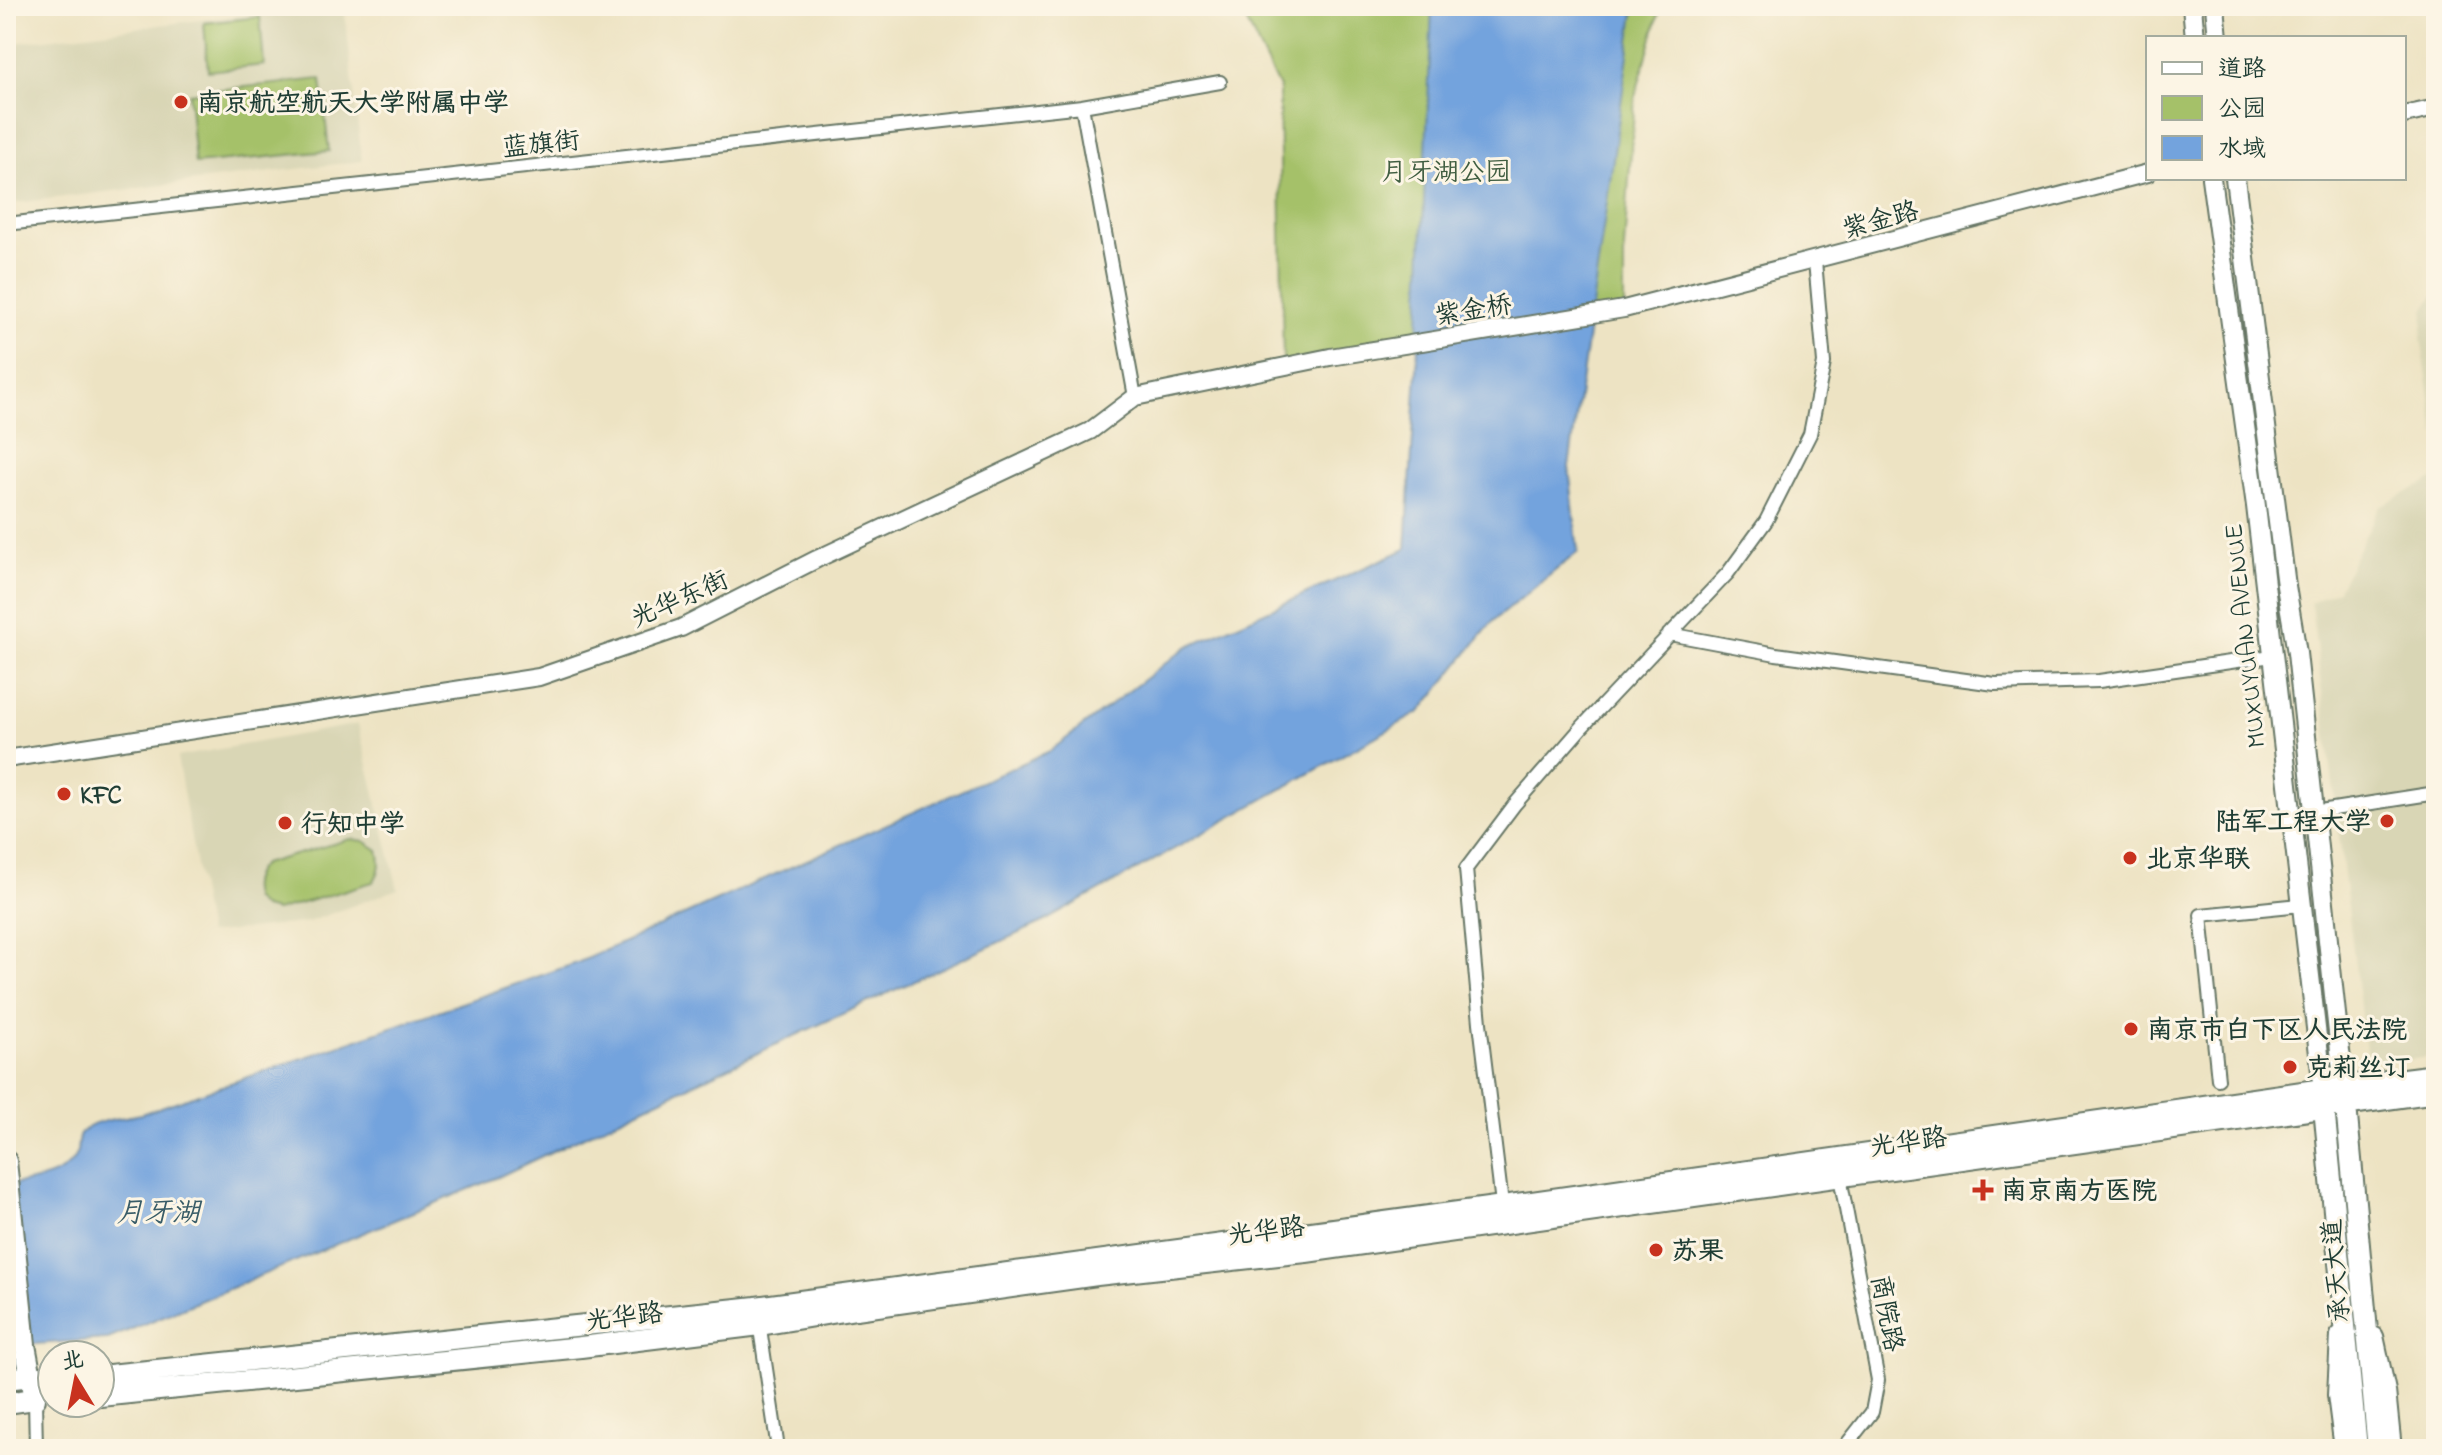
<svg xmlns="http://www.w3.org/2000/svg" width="2442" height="1455" font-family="'Indie Flower','LXGW WenKai TC',sans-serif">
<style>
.built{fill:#d9d6b5}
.green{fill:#a5c169;stroke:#627f4e;stroke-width:2}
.water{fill:#73a3dd;stroke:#497088;stroke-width:2}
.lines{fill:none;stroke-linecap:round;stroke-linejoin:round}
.minor-casing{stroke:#677766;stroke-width:16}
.tertiary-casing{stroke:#677766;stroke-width:20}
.secondary-casing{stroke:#677766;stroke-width:22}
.primary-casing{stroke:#677766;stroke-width:24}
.minor{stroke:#fff;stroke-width:12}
.tertiary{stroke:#fff;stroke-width:16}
.secondary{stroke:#fff;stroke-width:18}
.primary{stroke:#fff;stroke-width:20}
.poi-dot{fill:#c8321e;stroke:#fcf5e5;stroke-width:3}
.labels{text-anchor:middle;stroke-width:6;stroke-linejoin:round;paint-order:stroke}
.poi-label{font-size:26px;font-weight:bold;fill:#1f3d34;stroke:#fcf5e5;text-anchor:start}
.street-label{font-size:26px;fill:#1f3d34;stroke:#fcf5e5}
.park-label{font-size:26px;fill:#405e41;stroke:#fcf5e5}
.water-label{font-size:28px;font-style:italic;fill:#385c67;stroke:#fcf5e5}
</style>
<rect width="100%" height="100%" fill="#fcf5e5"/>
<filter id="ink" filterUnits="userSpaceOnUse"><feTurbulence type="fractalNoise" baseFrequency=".0125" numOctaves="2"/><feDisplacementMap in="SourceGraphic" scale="16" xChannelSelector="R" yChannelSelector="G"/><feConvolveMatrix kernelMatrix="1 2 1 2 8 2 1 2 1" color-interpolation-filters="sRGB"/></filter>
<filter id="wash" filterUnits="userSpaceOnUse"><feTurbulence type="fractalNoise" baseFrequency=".006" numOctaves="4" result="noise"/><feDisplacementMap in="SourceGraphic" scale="32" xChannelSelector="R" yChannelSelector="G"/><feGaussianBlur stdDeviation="1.8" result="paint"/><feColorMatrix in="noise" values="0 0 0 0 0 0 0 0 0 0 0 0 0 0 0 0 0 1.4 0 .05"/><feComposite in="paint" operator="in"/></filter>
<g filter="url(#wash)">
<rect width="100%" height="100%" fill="#ede3c3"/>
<path class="built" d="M315,6H344L362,161L6,204V44Z
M2436,293V437L2421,338L2425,308Z
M2436,478V1056L2398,1061L2369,1058L2364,1039L2311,603L2338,590L2380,506Z
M358,724L398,889L308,922L208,934L177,757Z"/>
<path class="green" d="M1239,6H1661L1635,97L1624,248V309L1283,367L1279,88Z
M260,17L264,65L208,71L204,23Z
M321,79L329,151L195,164L189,93Z
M350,839L364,841L378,850C381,862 381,871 373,882L276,911L263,908L254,900C249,886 252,874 263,864Z"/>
<path class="water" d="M1432,6H1635L1569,467L1578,552L1493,621L1420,712L1041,923L781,1042L498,1177L108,1339L6,1346V1185C29,1182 69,1178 77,1151C79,1142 76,1135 86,1129C100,1119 124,1118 141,1114L577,963L1050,751L1188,646L1406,549L1417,371Z"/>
</g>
<g filter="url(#ink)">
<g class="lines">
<g class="minor-casing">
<path id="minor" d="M1082,106L1135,397
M6,224L1082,106L1220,82
M1669,634L1776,654L1995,684L2099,681L2272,656
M2314,812L2436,793
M2218,1079L2201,915L2301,905
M1840,1177L1878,1380L1872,1412L1843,1449
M1503,1212L1480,1023L1466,869L1515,804L1583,726L1728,573L1766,521L1810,434L1824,363L1815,261
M759,1322L778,1449
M35,1399L36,1449"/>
</g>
<g class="tertiary-casing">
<path id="tertiary" d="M2404,115L2436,108
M6,759L539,677L681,628L817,559L1090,431L1135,397L1330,357L1624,309L2148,173
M2339,1335L2336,1395L2343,1449
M2375,1336L2387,1391L2393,1449"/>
</g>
<g class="secondary-casing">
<path id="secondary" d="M2192,6L2195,38
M2215,6L2218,38
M2211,178L2256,506L2323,1089
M2235,178L2286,586L2297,653L2344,1088"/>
</g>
<g class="primary-casing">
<path id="primary" d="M2345,1095L2378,1449
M2323,1097L2357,1449
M6,1161L25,1345L35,1399L6,1403
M100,1376L756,1307L1503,1206L2323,1089L2436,1075
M6,1379L31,1376L52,1379
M100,1396L581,1347L760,1325L856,1309L1097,1275L1306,1252L2436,1092"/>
</g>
<use href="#minor" class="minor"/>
<use href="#tertiary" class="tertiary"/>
<use href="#secondary" class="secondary"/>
<use href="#primary" class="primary"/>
</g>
</g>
<g class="poi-dot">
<circle cx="181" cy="102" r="8"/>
<circle cx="64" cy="794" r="8"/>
<circle cx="2387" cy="821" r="8"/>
<circle cx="285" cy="823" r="8"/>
<circle cx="2130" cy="858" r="8"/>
<circle cx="2131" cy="1029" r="8"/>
<circle cx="2290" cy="1067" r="8"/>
<path d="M1979 1178h8v8h8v8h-8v8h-8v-8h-8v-8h8z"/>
<circle cx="1656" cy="1250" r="8"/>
</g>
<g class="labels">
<g class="poi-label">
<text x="197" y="111">南京航空航天大学附属中学</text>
<text x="80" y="803">KFC</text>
<text x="2371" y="830" text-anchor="end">陆军工程大学</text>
<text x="301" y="832">行知中学</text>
<text x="2146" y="867">北京华联</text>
<text x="2147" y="1038">南京市白下区人民法院</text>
<text x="2306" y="1076">克莉丝订</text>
<text x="2001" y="1199">南京南方医院</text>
<text x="1672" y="1259">苏果</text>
</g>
<g class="street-label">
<text transform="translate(541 143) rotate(-6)" y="9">蓝旗街</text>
<text transform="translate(1880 219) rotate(-15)" y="9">紫金路</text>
<text transform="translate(1473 309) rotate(-9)" y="9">紫金桥</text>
<text transform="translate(679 598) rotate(-24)" y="9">光华东街</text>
<text transform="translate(2244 636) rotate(-96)" y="9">MUXUYUAN AVENUE</text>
<text transform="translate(1908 1141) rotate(-8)" y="9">光华路</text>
<text transform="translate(1266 1230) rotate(-7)" y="9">光华路</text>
<text transform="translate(2335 1271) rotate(-95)" y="9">承天大道</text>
<text transform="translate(1888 1313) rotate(79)" y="9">商院路</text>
<text transform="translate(624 1316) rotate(-7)" y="9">光华路</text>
</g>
<g class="park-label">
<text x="1446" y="180">月牙湖公园</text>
</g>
<g class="water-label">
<text x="158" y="1221">月牙湖</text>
</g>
</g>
<rect width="2442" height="1455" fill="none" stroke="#fcf5e5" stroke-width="32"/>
<rect x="2146" y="36" width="260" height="144" fill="#fcf5e5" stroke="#a4ab9e" stroke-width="2"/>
<rect x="2162" y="62" width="40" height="12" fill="#ffffff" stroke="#a4ab9e" stroke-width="2"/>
<text x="2218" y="76" font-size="24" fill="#1f3d34">道路</text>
<rect x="2162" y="96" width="40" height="24" fill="#a5c169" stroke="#a4ab9e" stroke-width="2"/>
<text x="2218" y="116" font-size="24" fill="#1f3d34">公园</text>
<rect x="2162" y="136" width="40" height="24" fill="#73a3dd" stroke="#a4ab9e" stroke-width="2"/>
<text x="2218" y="156" font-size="24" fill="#1f3d34">水域</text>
<g transform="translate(76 1379) rotate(350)"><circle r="38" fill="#fcf5e5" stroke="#a4ab9e" stroke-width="2"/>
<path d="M0-6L14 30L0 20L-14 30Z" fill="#c8321e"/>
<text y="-12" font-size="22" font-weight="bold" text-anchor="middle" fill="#1f3d34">北</text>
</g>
</svg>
